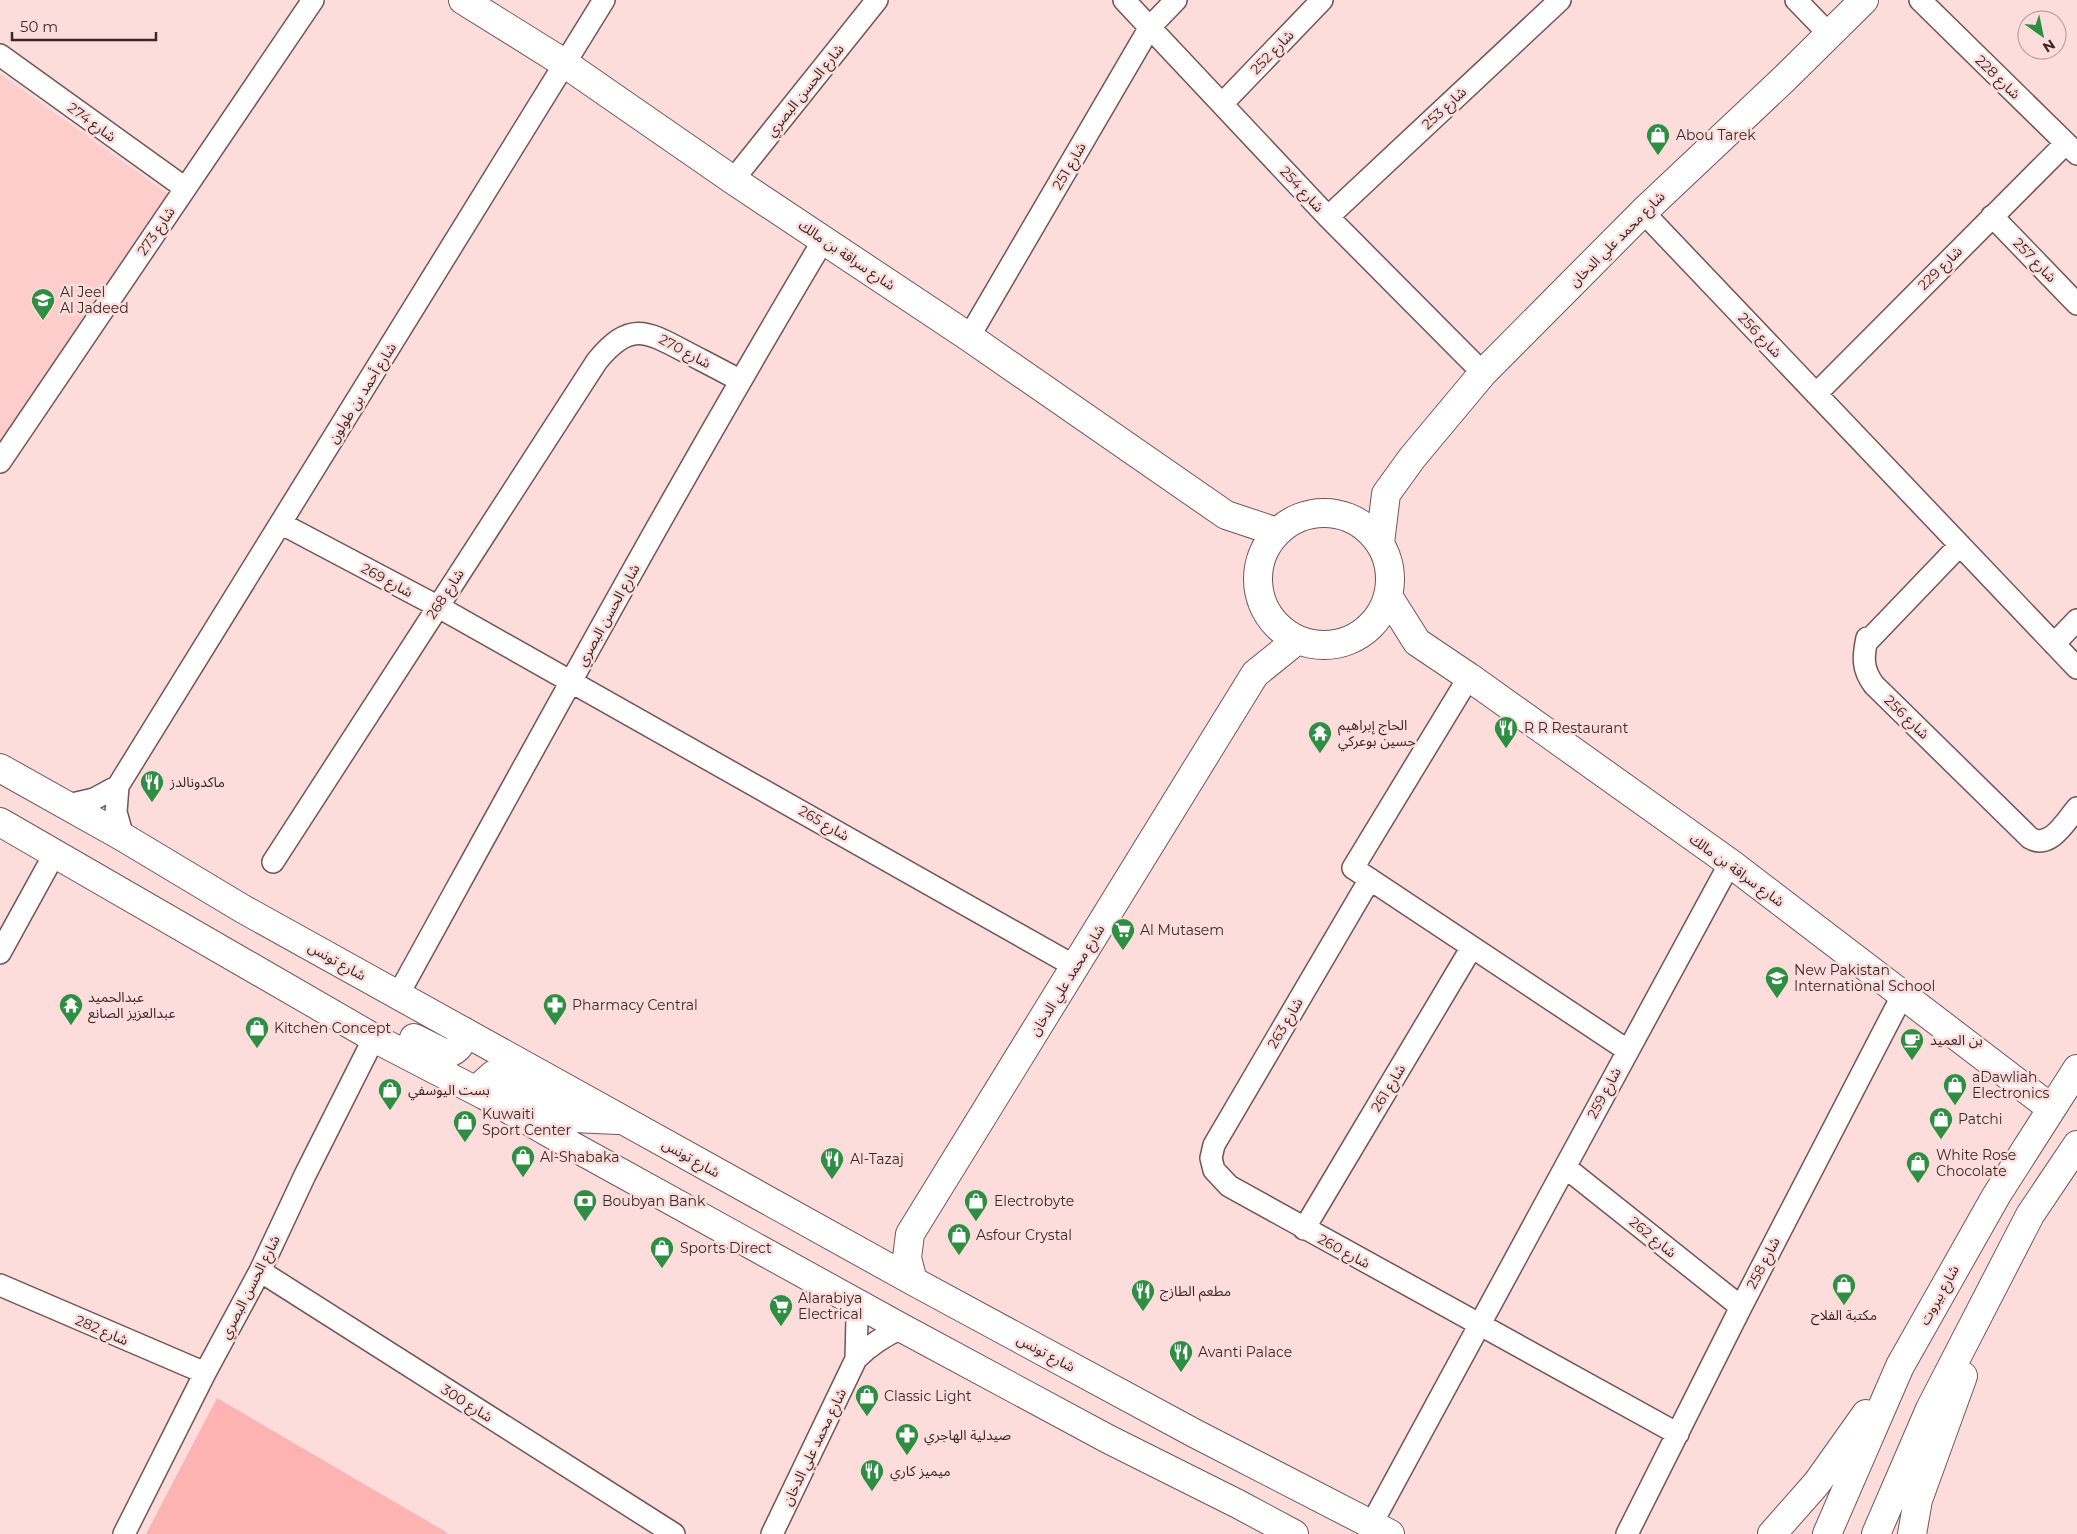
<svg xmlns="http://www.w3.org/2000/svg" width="2077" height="1534" font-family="Montserrat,'Noto Sans Arabic',sans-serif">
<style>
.built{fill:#fdcdcc}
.green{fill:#fcb3b2}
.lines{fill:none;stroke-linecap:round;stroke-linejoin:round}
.street-casing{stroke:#755453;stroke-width:24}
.secondary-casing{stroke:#755453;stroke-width:30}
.street{stroke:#fff;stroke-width:21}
.secondary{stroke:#fff;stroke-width:28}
.labels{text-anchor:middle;stroke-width:5;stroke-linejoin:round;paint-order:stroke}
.street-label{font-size:14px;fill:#382a29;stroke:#fddddc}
.poi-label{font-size:14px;fill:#382a29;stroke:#fddddc;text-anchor:start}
</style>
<rect width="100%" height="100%" fill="#fddddc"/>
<path class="built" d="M0,74L171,196L0,447Z"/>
<path class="green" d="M217,1398L446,1532L447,1534H146Z"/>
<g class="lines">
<g class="street-casing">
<path id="street" d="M1124,0L1328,217L1483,373
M1796,0L1829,34
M1920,0L2077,154
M0,55L185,188
M1222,104L1322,0
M733,180L877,0
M1643,212L2077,668
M1992,216L2077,304
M1328,217L1560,0
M969,337L1150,27L1176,0
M1816,394L2066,143
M0,462L313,0
M282,524L437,606L1076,967
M1960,545L1867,642V638C1863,657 1862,669 1874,685L2030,838C2050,850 2066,821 2077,808
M2054,644L2077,620
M1469,677L1353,868L1627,1050
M68,805L94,799L118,786
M123,837L116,812L118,786L604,0
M273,862L597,361C629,322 645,330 684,351C703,361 721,370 739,380
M1370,879L1214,1145L1211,1158L1214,1170L1229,1186L1678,1434
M0,953L55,853
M398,995C538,741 676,487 824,239
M1565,1167L1741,1307
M1304,1229L1472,947
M260,1271L674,1534
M0,1285L205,1373
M852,1300L857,1319L856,1359
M1371,1525L1730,863
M124,1534L205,1373L260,1271L305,1175L374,1038
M772,1534L856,1359C870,1345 883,1336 902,1328
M1627,1534L1741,1307L1903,994"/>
</g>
<g class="secondary-casing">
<path id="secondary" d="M463,0L564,63L733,180L969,337L1226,515L1277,532
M1258 579a66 66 0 1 1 132 0a66 66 0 1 1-132 0Z
M1380,543L1386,494L1412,458L1483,373L1643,212L1784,79L1864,0
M1388,596L1417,642L1469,677L1730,863L2051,1108
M0,768L123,837L243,909L913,1281L1194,1433L1390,1534
M0,822L374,1038L484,1095L558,1138L902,1328L1108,1439L1238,1504L1294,1534
M414,1038L446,1054C459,1050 462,1044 463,1031
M484,1095V1083L493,1075L573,1118L618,1120
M913,1281L907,1258L910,1234L1255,674L1297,640
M1772,1534L1817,1483L1866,1414
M1827,1534L1900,1366L1996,1196L2077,1069
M1876,1534L1930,1409L2030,1215L2077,1145
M1912,1534L1918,1500L1963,1376"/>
</g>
<use href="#street" class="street"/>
<use href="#secondary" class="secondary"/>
</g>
<defs>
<g id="shop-pin" transform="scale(1.25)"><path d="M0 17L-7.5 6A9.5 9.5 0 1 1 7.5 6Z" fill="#2e8f43" stroke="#fddddc"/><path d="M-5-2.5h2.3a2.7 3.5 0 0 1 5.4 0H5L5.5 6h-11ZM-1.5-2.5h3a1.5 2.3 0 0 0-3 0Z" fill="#fff"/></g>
<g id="school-pin" transform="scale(1.25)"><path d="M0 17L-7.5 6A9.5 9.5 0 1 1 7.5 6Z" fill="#2e8f43" stroke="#fddddc"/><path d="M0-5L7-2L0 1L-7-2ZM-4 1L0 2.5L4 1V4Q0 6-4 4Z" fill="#fff"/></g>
<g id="restaurant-pin" transform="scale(1.25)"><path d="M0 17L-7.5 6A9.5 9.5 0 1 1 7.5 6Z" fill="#2e8f43" stroke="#fddddc"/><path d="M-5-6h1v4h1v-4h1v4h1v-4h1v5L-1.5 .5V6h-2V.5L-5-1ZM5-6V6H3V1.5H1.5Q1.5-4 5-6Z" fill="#fff"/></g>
<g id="temple-pin" transform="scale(1.25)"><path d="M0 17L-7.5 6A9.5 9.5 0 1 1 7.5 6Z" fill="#2e8f43" stroke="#fddddc"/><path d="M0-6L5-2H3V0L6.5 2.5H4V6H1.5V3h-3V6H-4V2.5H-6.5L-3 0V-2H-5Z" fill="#fff"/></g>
<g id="supermarket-pin" transform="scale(1.25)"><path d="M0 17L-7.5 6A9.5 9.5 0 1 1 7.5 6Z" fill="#2e8f43" stroke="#fddddc"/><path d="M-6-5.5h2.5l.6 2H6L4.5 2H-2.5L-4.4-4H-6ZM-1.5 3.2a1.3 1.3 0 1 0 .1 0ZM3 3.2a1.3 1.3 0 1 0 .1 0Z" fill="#fff"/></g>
<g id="pharmacy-pin" transform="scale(1.25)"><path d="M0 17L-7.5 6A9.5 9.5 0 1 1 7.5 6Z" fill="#2e8f43" stroke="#fddddc"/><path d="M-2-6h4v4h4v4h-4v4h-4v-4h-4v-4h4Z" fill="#fff"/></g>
<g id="cafe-pin" transform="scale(1.25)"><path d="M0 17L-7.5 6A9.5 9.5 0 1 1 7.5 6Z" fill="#2e8f43" stroke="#fddddc"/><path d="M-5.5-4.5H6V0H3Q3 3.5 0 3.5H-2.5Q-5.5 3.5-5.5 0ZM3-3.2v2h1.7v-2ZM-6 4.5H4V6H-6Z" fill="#fff"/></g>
<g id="bank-pin" transform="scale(1.25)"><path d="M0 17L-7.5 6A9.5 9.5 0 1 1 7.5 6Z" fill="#2e8f43" stroke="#fddddc"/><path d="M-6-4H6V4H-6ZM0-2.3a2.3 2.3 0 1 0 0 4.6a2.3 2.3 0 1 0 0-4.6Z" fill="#fff"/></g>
</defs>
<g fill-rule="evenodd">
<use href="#shop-pin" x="1658" y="135"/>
<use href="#school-pin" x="43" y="300"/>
<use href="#restaurant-pin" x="1506" y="728"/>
<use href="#temple-pin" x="1320" y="733"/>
<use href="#restaurant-pin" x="152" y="782"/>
<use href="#supermarket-pin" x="1123" y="930"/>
<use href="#school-pin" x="1777" y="978"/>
<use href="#temple-pin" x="71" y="1005"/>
<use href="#pharmacy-pin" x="555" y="1005"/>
<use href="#shop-pin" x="257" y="1028"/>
<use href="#cafe-pin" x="1912" y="1040"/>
<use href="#shop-pin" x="1955" y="1085"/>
<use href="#shop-pin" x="390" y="1090"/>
<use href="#shop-pin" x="1941" y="1119"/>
<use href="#shop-pin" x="465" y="1122"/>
<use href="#shop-pin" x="523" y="1157"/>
<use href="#restaurant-pin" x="832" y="1159"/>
<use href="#shop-pin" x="1918" y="1163"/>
<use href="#bank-pin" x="585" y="1201"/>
<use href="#shop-pin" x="976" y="1201"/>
<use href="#shop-pin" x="959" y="1235"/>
<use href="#shop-pin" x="662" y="1248"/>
<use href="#shop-pin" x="1844" y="1285"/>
<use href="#restaurant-pin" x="1143" y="1291"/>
<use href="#supermarket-pin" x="781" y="1306"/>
<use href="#restaurant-pin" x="1181" y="1352"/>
<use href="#shop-pin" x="867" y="1396"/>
<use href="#pharmacy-pin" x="907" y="1435"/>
<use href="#restaurant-pin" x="872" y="1471"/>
</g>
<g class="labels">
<g class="street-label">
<text transform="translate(1272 52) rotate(-46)" y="5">شارع 252</text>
<text transform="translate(1998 77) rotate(44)" y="5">شارع 228</text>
<text transform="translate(805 90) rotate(-51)" y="5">شارع الحسن البصري</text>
<text transform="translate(1444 108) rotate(-43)" y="5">شارع 253</text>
<text transform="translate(92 122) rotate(36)" y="5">شارع 274</text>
<text transform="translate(1069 166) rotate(-60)" y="5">شارع 251</text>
<text transform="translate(1302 189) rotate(47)" y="5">شارع 254</text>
<text transform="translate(156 231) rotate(-56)" y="5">شارع 273</text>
<text transform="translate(1617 239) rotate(-45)" y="5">شارع محمد علي الدخان</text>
<text transform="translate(847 255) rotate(34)" y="5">شارع سراقة بن مالك</text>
<text transform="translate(2035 260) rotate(46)" y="5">شارع 257</text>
<text transform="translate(1940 268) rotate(-45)" y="5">شارع 229</text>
<text transform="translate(1760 335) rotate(46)" y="5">شارع 256</text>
<text transform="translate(685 351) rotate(28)" y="5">شارع 270</text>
<text transform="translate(362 393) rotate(-58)" y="5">شارع أحمد بن طولون</text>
<text transform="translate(387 580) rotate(28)" y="5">شارع 269</text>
<text transform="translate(445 594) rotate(-57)" y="5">شارع 268</text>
<text transform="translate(608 615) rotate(-61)" y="5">شارع الحسن البصري</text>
<text transform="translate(1907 717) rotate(44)" y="5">شارع 256</text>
<text transform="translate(824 823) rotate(30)" y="5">شارع 265</text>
<text transform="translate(1737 870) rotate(36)" y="5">شارع سراقة بن مالك</text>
<text transform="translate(337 961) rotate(29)" y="5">شارع تونس</text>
<text transform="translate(1067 980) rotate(-58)" y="5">شارع محمد علي الدخان</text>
<text transform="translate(1285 1023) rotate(-60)" y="5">شارع 263</text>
<text transform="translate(1388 1088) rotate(-59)" y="5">شارع 261</text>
<text transform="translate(1604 1093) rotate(-62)" y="5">شارع 259</text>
<text transform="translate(691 1158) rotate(29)" y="5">شارع تونس</text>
<text transform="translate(1653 1237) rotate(39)" y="5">شارع 262</text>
<text transform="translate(1344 1251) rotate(28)" y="5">شارع 260</text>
<text transform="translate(1763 1263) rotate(-63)" y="5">شارع 258</text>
<text transform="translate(250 1287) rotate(-63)" y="5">شارع الحسن البصري</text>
<text transform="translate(1939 1295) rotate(-61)" y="5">شارع بيروت</text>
<text transform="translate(102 1330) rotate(23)" y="5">شارع 282</text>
<text transform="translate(1046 1353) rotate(28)" y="5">شارع تونس</text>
<text transform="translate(467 1403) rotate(32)" y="5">شارع 300</text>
<text transform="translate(814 1447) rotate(-64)" y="5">شارع محمد علي الدخان</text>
</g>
<g class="poi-label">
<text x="1676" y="140">Abou Tarek</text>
<text x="60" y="297">Al Jeel<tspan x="60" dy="16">Al Jadeed</tspan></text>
<text x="1338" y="730">الحاج إبراهيم<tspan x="1338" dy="16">حسين بوعركي</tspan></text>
<text x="1524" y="733">R R Restaurant</text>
<text x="170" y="787">ماكدونالدز</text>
<text x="1140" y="935">Al Mutasem</text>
<text x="1794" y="975">New Pakistan<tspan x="1794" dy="16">International School</tspan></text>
<text x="88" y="1002">عبدالحميد<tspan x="88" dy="16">عبدالعزيز الصانع</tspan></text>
<text x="572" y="1010">Pharmacy Central</text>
<text x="274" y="1033">Kitchen Concept</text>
<text x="1930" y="1045">بن العميد</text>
<text x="1972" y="1082">aDawliah<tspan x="1972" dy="16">Electronics</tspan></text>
<text x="408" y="1095">بست اليوسفي</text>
<text x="482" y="1119">Kuwaiti<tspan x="482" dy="16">Sport Center</tspan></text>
<text x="1958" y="1124">Patchi</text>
<text x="1936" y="1160">White Rose<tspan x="1936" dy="16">Chocolate</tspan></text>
<text x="540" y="1162">Al-Shabaka</text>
<text x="850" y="1164">Al-Tazaj</text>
<text x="602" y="1206">Boubyan Bank</text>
<text x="994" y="1206">Electrobyte</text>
<text x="976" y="1240">Asfour Crystal</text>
<text x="680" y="1253">Sports Direct</text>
<text x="1160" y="1296">مطعم الطازج</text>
<text x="798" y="1303">Alarabiya<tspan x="798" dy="16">Electrical</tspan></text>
<text x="1844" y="1320" text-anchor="middle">مكتبة الفلاح</text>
<text x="1198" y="1357">Avanti Palace</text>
<text x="884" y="1401">Classic Light</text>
<text x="924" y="1440">صيدلية الهاجري</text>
<text x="890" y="1476">ميميز كاري</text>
</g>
</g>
<g transform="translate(2042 35) rotate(147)"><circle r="24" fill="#fddddc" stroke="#ae9594"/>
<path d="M0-4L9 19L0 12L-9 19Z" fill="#2e8f43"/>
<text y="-8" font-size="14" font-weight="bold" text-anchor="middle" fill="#382a29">N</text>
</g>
<path d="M12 32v8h144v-8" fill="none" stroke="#382a29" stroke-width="2.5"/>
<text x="20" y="32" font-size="15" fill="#382a29" stroke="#fddddc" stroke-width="4" paint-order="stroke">50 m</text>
</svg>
